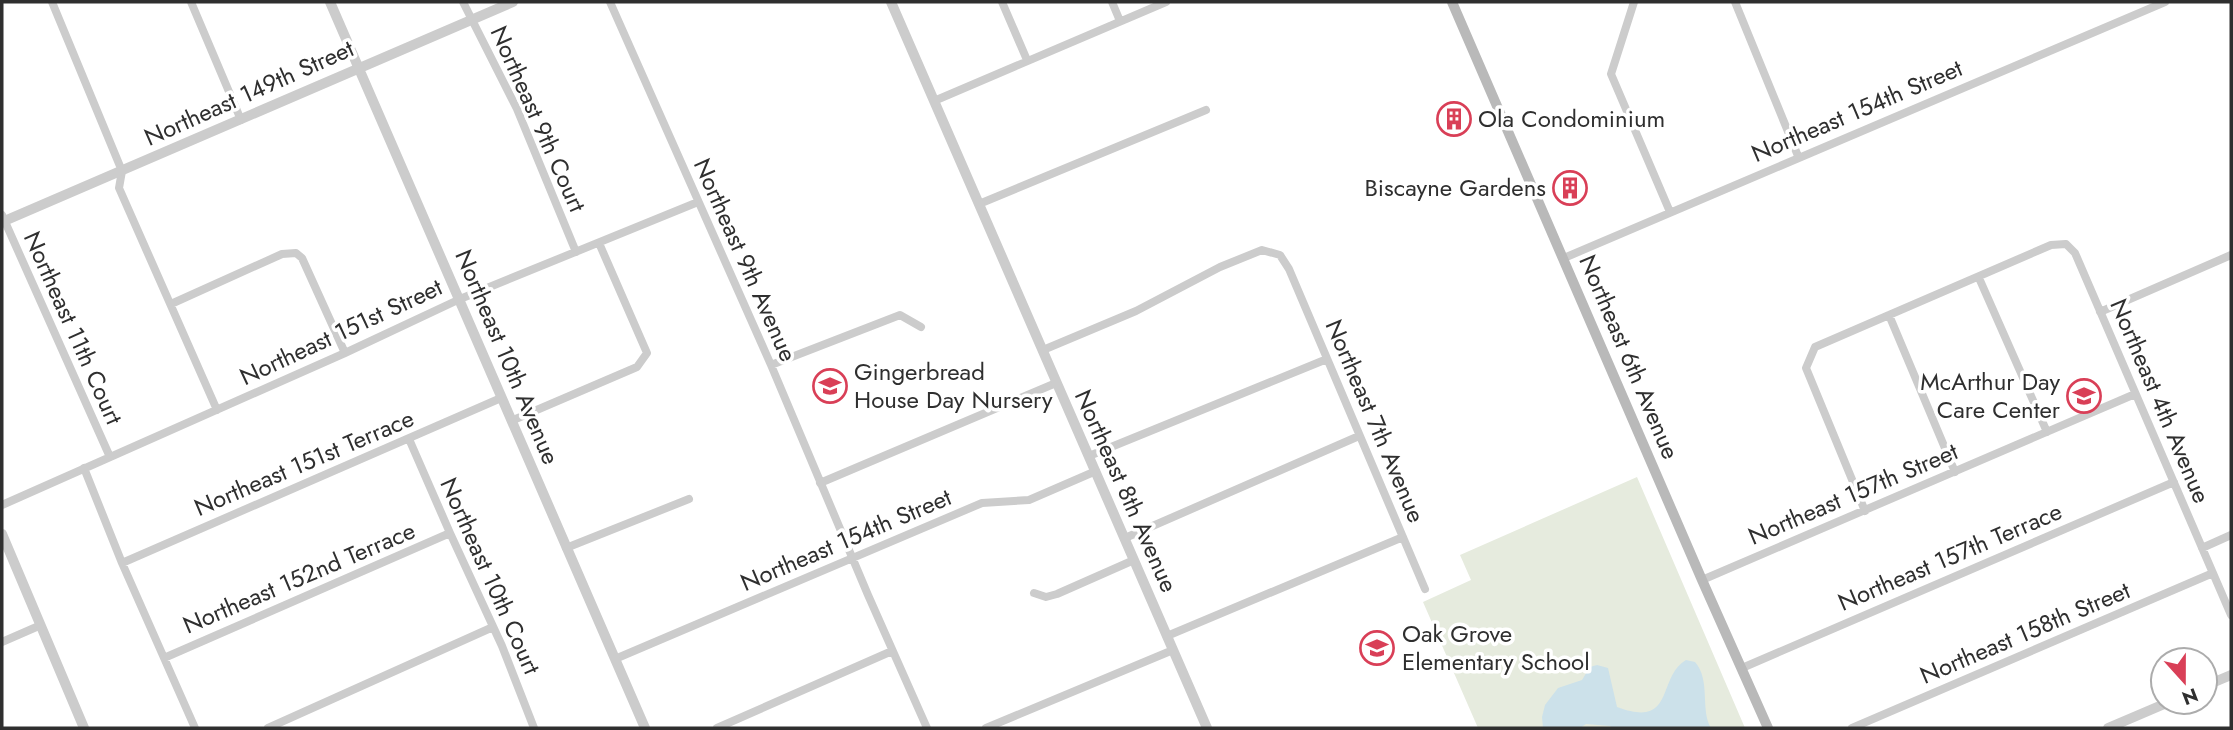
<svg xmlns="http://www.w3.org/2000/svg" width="2233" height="730" font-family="Jost,sans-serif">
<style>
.green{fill:#e6ebde}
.water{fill:#cce1ea}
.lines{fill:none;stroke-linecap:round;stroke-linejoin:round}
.minor{stroke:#ccc;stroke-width:8}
.tertiary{stroke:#ccc;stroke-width:10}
.secondary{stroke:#b9b9b9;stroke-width:10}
.labels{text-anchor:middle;stroke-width:7;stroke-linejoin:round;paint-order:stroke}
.street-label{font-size:24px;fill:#2f2f2f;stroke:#fff}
.poi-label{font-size:24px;fill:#2f2f2f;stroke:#fff;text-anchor:start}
</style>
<rect width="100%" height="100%" fill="#fff"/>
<path class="green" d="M1637,477L1745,728H1478L1423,602L1471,580L1460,555Z"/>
<path class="water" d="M1686,660L1695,662C1711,680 1700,710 1711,728H1612L1610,726L1586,724L1580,728H1543L1542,717L1545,705L1558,688L1582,680L1590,667L1597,665L1608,668L1617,707C1676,729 1656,678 1686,660Z"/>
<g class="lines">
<path class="minor" d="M52,2L122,171L119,188L217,410
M191,2L241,120
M463,2L517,109L576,252
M610,2L771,365L868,595L927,728
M1002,2L1027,60
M1112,2L1120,21
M1634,2L1611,74L1670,212
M1735,2L1798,156
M934,101L1166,2
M979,204L1206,110
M2,215L110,457
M1564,258L2165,2
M1979,278L2047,432
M171,304L282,254L296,253L302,258L345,353
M2100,312L2231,255
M1889,315L1955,472
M1043,350L1136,311L1220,267L1262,250L1280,255L1289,269L1425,589
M771,365L900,315L921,327
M511,421L637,367L647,353L599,243
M409,439L450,533L502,646L534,728
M1089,456L1327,359
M84,468L122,563L195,728
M820,483L1056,383
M2,505L345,353L460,299L698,202
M1865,511L1806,368L1815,347L2051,245L2066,244L2075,253L2231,615
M1125,538L1359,436
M566,548L689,499
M2202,548L2231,535
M122,563L501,398
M1702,580L2135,394
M1034,593L1046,597L1057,594L1134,560
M1167,636L1403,537
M2,642L41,625
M164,658L450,533
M615,659L982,503L1029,500L1096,471
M1742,668L2174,482
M268,728L493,627
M717,728L892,651
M986,728L1173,650
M1852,728L2213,573"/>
<path class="tertiary" d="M330,2L645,728
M891,2L1207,728
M2,222L513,2
M2,534L84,728
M2205,686L2231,675
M2108,728L2169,702"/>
<path class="secondary" d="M1452,2L1702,580L1768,728"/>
</g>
<defs>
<g id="building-ring" transform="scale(1.75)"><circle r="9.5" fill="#fff" stroke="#d93f57" stroke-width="1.5"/><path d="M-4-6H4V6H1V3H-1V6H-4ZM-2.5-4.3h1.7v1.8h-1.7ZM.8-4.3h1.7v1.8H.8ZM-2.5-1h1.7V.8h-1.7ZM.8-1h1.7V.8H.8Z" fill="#d93f57"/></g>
<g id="school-ring" transform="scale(1.75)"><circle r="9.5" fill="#fff" stroke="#d93f57" stroke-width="1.5"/><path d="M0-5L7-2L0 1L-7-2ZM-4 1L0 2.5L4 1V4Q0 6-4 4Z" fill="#d93f57"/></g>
</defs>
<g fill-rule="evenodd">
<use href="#building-ring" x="1454" y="119"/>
<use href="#building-ring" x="1570" y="188"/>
<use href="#school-ring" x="830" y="386"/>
<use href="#school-ring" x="2084" y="396"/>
<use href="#school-ring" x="1377" y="648"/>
</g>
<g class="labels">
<g class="street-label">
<text transform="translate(249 93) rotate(-24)" y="8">Northeast 149th Street</text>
<text transform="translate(1857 111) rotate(-23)" y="8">Northeast 154th Street</text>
<text transform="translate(538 119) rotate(66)" y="8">Northeast 9th Court</text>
<text transform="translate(745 260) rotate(66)" y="8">Northeast 9th Avenue</text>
<text transform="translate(73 328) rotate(66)" y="8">Northeast 11th Court</text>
<text transform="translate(341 332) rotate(-25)" y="8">Northeast 151st Street</text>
<text transform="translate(507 357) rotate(67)" y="8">Northeast 10th Avenue</text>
<text transform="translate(1629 357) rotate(67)" y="8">Northeast 6th Avenue</text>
<text transform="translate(2160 401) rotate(67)" y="8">Northeast 4th Avenue</text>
<text transform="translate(1375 421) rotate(67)" y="8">Northeast 7th Avenue</text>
<text transform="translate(304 463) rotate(-23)" y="8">Northeast 151st Terrace</text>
<text transform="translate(1126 491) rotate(66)" y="8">Northeast 8th Avenue</text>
<text transform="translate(1853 494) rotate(-23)" y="8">Northeast 157th Street</text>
<text transform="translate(846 540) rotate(-23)" y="8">Northeast 154th Street</text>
<text transform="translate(1950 557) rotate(-23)" y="8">Northeast 157th Terrace</text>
<text transform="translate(490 576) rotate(66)" y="8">Northeast 10th Court</text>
<text transform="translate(299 578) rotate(-23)" y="8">Northeast 152nd Terrace</text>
<text transform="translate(2025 633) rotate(-23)" y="8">Northeast 158th Street</text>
</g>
<g class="poi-label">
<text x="1478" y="127">Ola Condominium</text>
<text x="1546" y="196" text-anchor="end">Biscayne Gardens</text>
<text x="854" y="380">Gingerbread<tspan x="854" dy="28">House Day Nursery</tspan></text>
<text x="2060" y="390" text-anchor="end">McArthur Day<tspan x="2060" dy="28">Care Center</tspan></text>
<text x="1402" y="642">Oak Grove<tspan x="1402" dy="28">Elementary School</tspan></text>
</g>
</g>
<rect width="2233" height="730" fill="none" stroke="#2f2f2f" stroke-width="7"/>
<g transform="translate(2184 681) rotate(159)"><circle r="33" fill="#ffffff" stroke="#acacac" stroke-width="2"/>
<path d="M0-5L12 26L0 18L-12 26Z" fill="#d93f57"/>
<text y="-10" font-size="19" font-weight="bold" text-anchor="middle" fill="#2f2f2f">N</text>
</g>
</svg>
